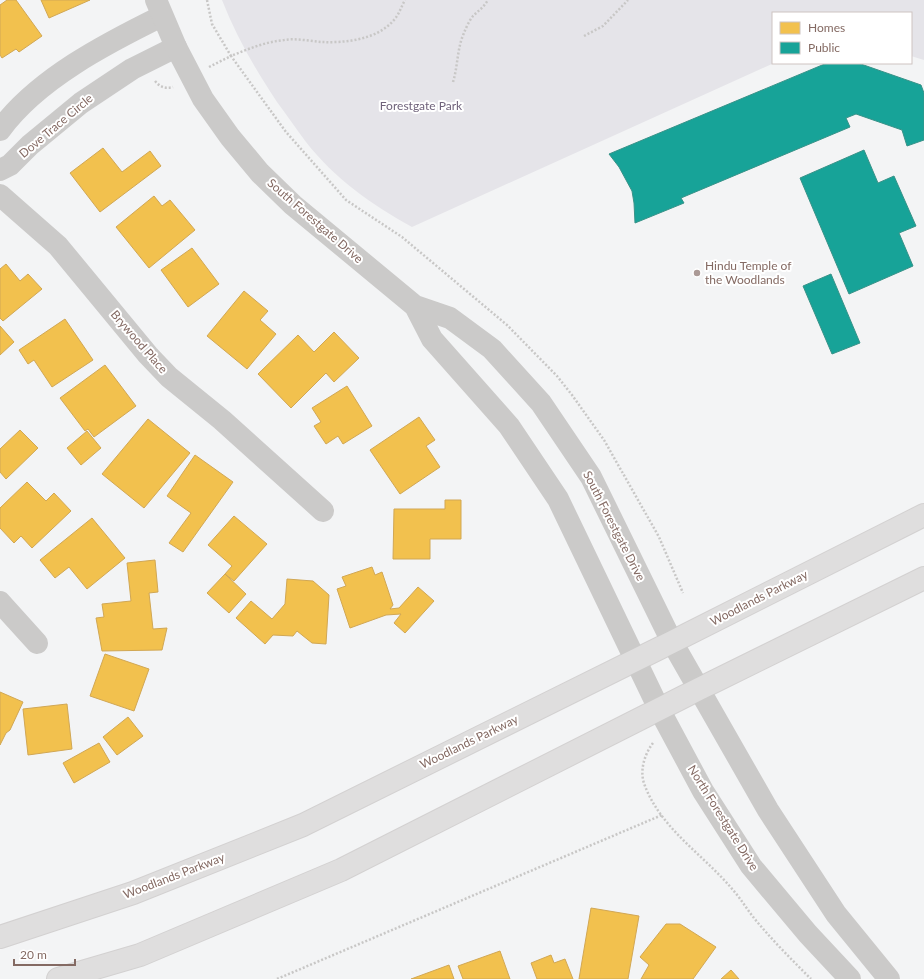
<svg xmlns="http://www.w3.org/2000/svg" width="924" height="979" font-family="Lato,sans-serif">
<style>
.green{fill:#e5e4e9}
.homes{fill:#f2c14e;stroke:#d1a754}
.public{fill:#17a398;stroke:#389288}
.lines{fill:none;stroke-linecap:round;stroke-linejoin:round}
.primary-casing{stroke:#d3d1d1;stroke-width:24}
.path{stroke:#c8c7c6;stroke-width:2.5;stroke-dasharray:2 2;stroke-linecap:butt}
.minor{stroke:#cbcac9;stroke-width:22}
.tertiary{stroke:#cbcac9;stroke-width:22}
.primary{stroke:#dfdede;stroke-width:22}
.poi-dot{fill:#ab9a96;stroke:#fff;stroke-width:1.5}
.labels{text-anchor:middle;stroke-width:4;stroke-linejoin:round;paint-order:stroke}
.park-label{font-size:12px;fill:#70637b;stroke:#fff}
.street-label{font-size:12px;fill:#846a63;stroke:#fff}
.poi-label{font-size:12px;fill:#846a63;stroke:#fff;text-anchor:start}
</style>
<rect width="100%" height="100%" fill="#f3f4f5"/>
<path class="green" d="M222,0H924V60L911,56V13H773V63H774L412,227C372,205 334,178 306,142C296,129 287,115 277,102C255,69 236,36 222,0Z"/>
<path class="homes" d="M7,0H16L42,36L19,52L16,49L2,58L0,55V5Z
M41,0H90L49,18Z
M103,148L122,172L150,151L161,166L100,212L70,173Z
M154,196L162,206L170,200L195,230L149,268L116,227Z
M192,248L219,284L188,307L161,270Z
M6,264L20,281L28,274L42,289L3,321L0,318V269Z
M244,291L268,311L260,320L276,334L247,369L207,336Z
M65,319L93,360L52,387L34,360L28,364L19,350Z
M0,326L14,342L0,355Z
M334,332L359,358L334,382L326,373L291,408L258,374L298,335L314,352Z
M105,365L136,406L94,437L88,429L85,431L60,398Z
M347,386L372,426L343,444L338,436L326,444L314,426L321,422L312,408Z
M419,417L435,440L426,446L440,467L400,494L370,450Z
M148,419L190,453L144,508L102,474Z
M20,430L38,448L6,479L0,472V449Z
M87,431L101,448L81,465L67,448Z
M195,455L233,482L183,552L169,543L191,513L167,496Z
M27,482L46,501L54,493L71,511L32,548L21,536L14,543L0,528V508Z
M445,500H461V539H430V559H393L394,509H445Z
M234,516L267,544L234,581L225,574L232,566L208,545Z
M92,518L125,558L87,589L69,567L55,578L40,560Z
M155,560L158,592L149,593L153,629L167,628L162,650L102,651L96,618L104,617L102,604L131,601L127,563Z
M372,567L375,575L382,572L393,605L390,609L399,608L418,587L434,601L405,633L394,623L401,614L386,615L350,628L337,589L346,586L342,577Z
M225,574L246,594L229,613L207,593Z
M287,579L313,581L329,595L326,644L312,643L297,631L293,636L273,635L265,644L236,618L251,601L272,619L285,604Z
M105,654L149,669L134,711L90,696Z
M0,692L23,702L10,730L6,733L0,745Z
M67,704L72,749L28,755L23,709Z
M128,717L143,736L117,755L103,737Z
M99,743L110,762L74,783L63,763Z
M591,908L639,916L628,979H579Z
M666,924H680L716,947L693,979H641L649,965L640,957Z
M500,951L510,979H463L458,966Z
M551,955L554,963L565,959L573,979H537L531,963Z
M449,965L454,979H411Z
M731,970L739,979H721Z"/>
<path class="public" d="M827,63H858L921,85L924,93V140L907,146L902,130L856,114L846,118L850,127L681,198L684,203L635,223L634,203L632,191L619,167L609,154Z
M864,150L878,183L894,176L916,226L899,233L913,266L849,294L800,178Z
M831,274L860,343L832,354L803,286Z"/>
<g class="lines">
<g class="primary-casing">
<path id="primary" d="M0,937L133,893L303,825L672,642L924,515
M58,979L140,955L341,870L699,689L924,578"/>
</g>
<path class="path" d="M207,0L212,24L231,56C248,49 265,42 284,40C296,38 309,41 321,42C345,43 376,40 393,21C399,15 401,7 405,0
M584,36L603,26L628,0
M209,67L231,56L286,132L346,200L402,237L507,325L557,376L572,395L604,440L659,537L683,593
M155,81C160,87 165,89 173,87
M453,82C458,66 457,48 464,33C466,28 469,21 473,16C478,11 484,7 488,0
M653,743C644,755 639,772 645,786C662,830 704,855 733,890C742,900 749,913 759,924C775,943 793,961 811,979
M277,979L662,815"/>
<path class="minor" d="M0,130C37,79 107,43 162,16
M0,170L10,165L30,145L81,103L132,69L176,47
M0,195L58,246L148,355L169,377L222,420L323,511
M0,602L37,643"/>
<path class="tertiary" d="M156,0L176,47L203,99L230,137L260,173L293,205L415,306L450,318L492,349L541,403L591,477L672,642L768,810L836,914L889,979
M415,306L432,339L509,426L558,499L659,709L703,791L751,866L808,934L850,979"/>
<use href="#primary" class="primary"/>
</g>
<circle class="poi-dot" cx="697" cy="273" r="4"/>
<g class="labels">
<g class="park-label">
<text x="421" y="110">Forestgate Park</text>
</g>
<g class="street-label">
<text transform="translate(56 126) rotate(-40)" y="4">Dove Trace Circle</text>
<text transform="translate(315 221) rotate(41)" y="4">South Forestgate Drive</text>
<text transform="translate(139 342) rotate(49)" y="4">Brywood Place</text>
<text transform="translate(614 526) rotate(63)" y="4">South Forestgate Drive</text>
<text transform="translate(759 598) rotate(-27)" y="4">Woodlands Parkway</text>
<text transform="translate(469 742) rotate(-26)" y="4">Woodlands Parkway</text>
<text transform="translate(723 818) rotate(58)" y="4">North Forestgate Drive</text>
<text transform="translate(174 876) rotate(-21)" y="4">Woodlands Parkway</text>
</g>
<g class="poi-label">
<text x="705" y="270">Hindu Temple of<tspan x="705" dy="14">the Woodlands</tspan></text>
</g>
</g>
<rect x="772" y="12" width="140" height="52" fill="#ffffff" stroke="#cec3c1"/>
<rect x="780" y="22" width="20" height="12" fill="#f2c14e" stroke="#cec3c1"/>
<text x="808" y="32" font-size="12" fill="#846a63">Homes</text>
<rect x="780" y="42" width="20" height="12" fill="#17a398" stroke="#cec3c1"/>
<text x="808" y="52" font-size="12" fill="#846a63">Public</text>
<path d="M14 959v6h61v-6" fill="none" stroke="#846a63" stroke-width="2"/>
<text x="20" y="959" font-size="12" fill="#846a63" stroke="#ffffff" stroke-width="3" paint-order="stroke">20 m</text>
</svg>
